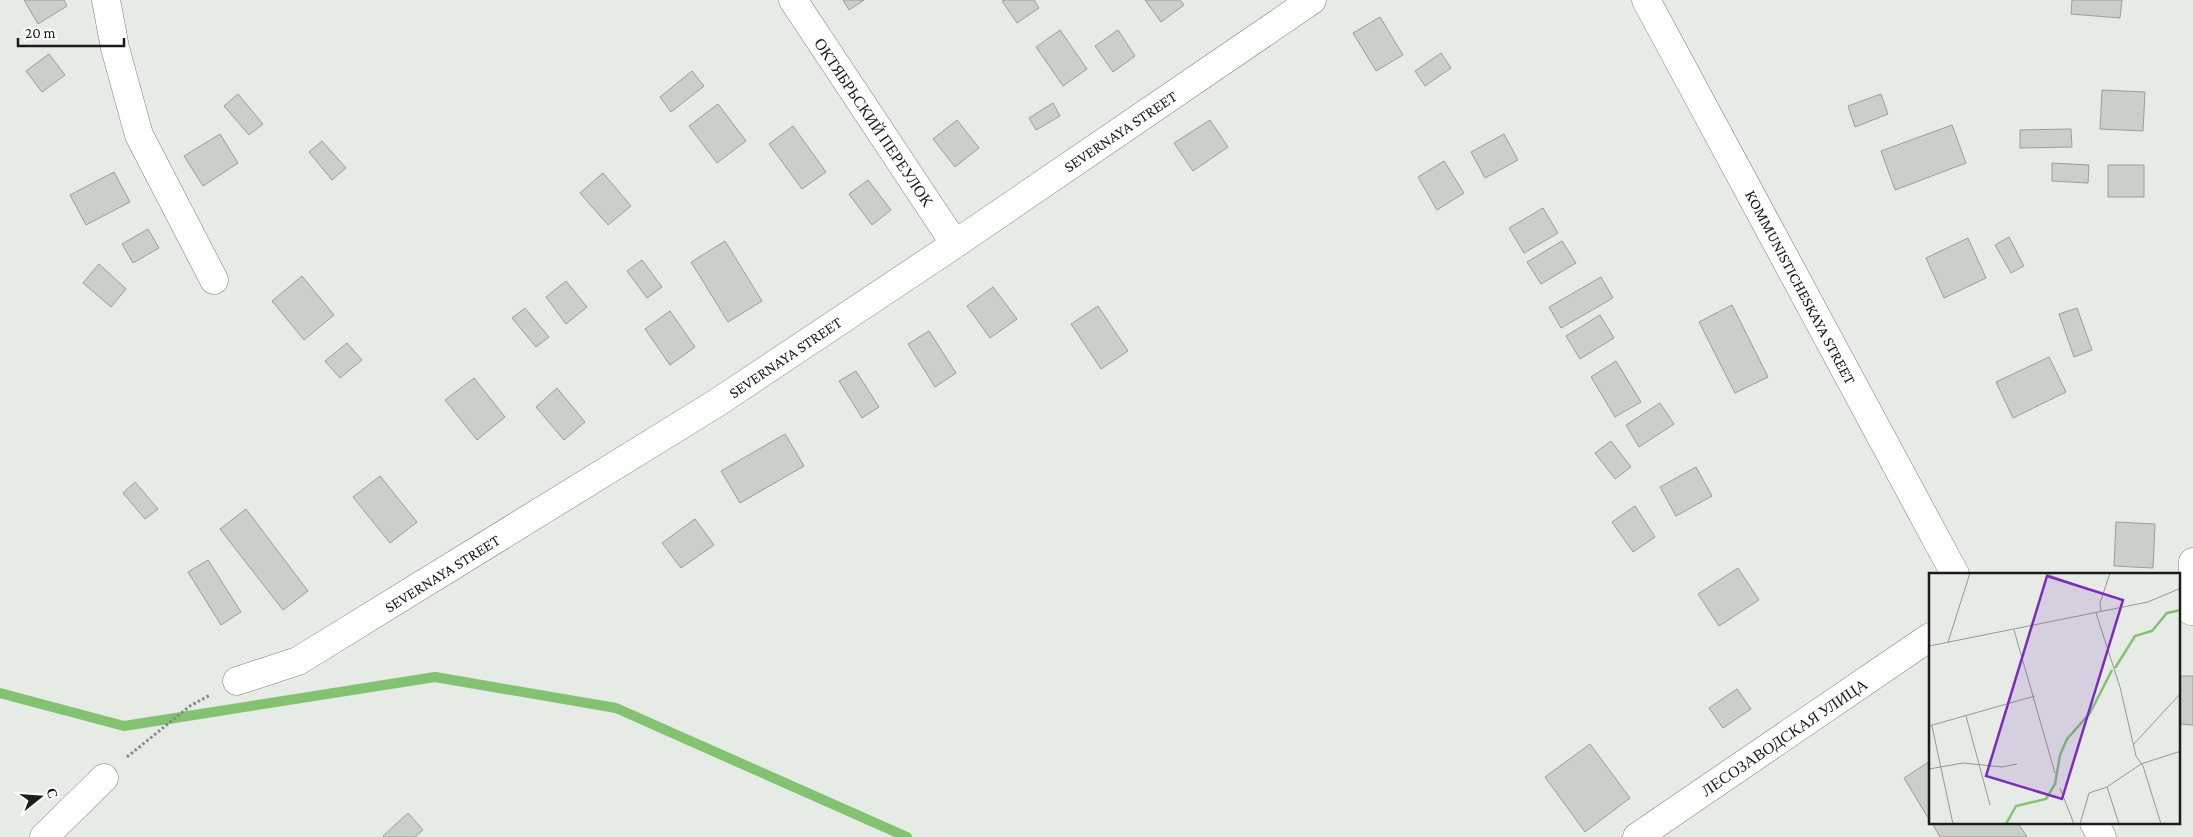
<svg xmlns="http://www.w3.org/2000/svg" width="2193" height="837" font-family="'Crimson Pro',serif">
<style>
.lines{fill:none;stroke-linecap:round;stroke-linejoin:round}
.stream{stroke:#82c271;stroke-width:10}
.building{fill:#cbcfca;stroke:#9a9d99}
.minor-casing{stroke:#7c7f7b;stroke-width:29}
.primary-casing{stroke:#7c7f7b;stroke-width:29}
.path{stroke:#868985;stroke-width:3;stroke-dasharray:2.5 2.5;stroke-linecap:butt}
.minor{stroke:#fff;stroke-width:28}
.primary{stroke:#fff;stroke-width:28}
.labels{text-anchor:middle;stroke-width:4;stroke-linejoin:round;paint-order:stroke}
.street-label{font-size:16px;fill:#1a1c1a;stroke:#fff}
.inset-river{fill:none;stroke:#82c271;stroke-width:2.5}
.inset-road{fill:none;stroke:#959894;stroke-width:1}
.view{fill:#7b2cbf;fill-opacity:0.15;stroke:#7b2cbf;stroke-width:2.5}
.inset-edge{fill:none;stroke:#1a1c1a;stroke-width:2.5}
</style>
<rect width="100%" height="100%" fill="#e7ebe6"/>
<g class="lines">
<path class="stream" d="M0,693L124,726L435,677L616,708L907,837"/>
</g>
<path class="building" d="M24,0H64L67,6L38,24Z
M843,0H864L849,10Z
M1005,0H1034L1039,8L1017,23L1002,1Z
M1145,0H1180L1184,5L1161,22Z
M2072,0H2122L2120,18L2071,14Z
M1380,17L1403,55L1376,71L1353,33Z
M1060,30L1087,69L1063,86L1036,47Z
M1118,30L1135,56L1113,72L1095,46Z
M1441,53L1451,68L1425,86L1415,71Z
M49,54L65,75L42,92L26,71Z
M692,71L704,86L671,112L660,97Z
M2102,90L2145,92L2143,131L2100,129Z
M238,94L263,124L249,135L224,106Z
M1881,94L1888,114L1855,127L1848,106Z
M1053,103L1060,116L1036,130L1029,118Z
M718,104L746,141L717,163L689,126Z
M957,120L979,148L955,167L933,139Z
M1210,120L1228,147L1193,171L1174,143Z
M1952,125L1966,163L1895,190L1881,151Z
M793,126L826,172L802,189L769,144Z
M2071,129L2072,147L2020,148V130Z
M220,134L238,163L203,186L184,156Z
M1504,134L1518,160L1485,178L1471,152Z
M322,141L346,168L332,180L309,152Z
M1444,161L1464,193L1437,210L1418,177Z
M2052,163L2089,165L2088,183L2052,181Z
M2108,165H2144V197H2108Z
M114,172L130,202L86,225L70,195Z
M603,173L631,206L608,225L580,193Z
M868,180L891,210L872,225L849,194Z
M1543,208L1558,233L1524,253L1509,228Z
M148,229L159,248L133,263L122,244Z
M2009,237L2024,266L2011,273L1995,245Z
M1968,238L1986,278L1944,298L1926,258Z
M725,241L762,301L728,322L691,262Z
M1562,241L1576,263L1541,284L1527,262Z
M642,260L662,287L647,298L627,271Z
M99,264L126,289L111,307L83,283Z
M302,276L334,315L304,340L272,301Z
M1601,277L1613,298L1561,328L1549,307Z
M566,281L587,307L566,324L546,297Z
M993,287L1017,319L990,338L967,306Z
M1732,305L1768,377L1735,393L1699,322Z
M1098,306L1128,351L1101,369L1071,324Z
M525,308L549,337L536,347L512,318Z
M2077,308L2092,350L2074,357L2059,314Z
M670,311L695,347L670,365L645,329Z
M1600,315L1614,338L1580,359L1566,336Z
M929,331L956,373L935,387L908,344Z
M347,343L362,360L340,378L325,361Z
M2049,357L2066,392L2013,418L1996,382Z
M1616,361L1641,402L1615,417L1591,377Z
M856,371L879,407L862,418L839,381Z
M474,378L505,417L477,440L445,400Z
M557,388L585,422L564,440L536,407Z
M1660,403L1674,424L1639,447L1626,425Z
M785,434L804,466L740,503L721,471Z
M1611,441L1631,467L1615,479L1595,453Z
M1696,467L1712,496L1676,516L1660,487Z
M380,476L417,522L390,543L353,497Z
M135,482L158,509L145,519L123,493Z
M1635,506L1655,537L1633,552L1612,522Z
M246,509L308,591L283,610L220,529Z
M695,519L714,545L681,568L662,543Z
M2116,522L2155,524L2153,568L2114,566Z
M208,560L241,612L221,625L188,572Z
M1738,568L1759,600L1719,626L1698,594Z
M2179,676H2193V725L2179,724Z
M1737,689L1751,709L1723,728L1709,708Z
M1590,744L1630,798L1585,832L1545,777Z
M1930,761V821L1904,778Z
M408,813L423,830L415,837H384L383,836Z
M1932,823H2018L2027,837H1940Z"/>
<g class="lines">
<g class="minor-casing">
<path id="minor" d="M106,0L115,48L139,135L214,280
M793,0L955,244
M2191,611L2193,562
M237,681L298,661L715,404L955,244L1312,0
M44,837L104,778
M1637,837L1930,637"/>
</g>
<g class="primary-casing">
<path id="primary" d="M1646,0L1955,574
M2094,823L2102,837"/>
</g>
<path class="path" d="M127,757L190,706L210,695"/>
<use href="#minor" class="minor"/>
<use href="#primary" class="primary"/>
</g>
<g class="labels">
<g class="street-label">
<text transform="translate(874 122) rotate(56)" y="6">ОКТЯБРЬСКИЙ ПЕРЕУЛОК</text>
<text transform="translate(1120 131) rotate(-34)" y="6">SEVERNAYA STREET</text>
<text transform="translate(1801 287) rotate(62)" y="6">KOMMUNISTICHESKAYA STREET</text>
<text transform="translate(785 357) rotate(-34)" y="6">SEVERNAYA STREET</text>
<text transform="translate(442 573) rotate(-32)" y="6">SEVERNAYA STREET</text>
<text transform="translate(1784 737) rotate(-34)" y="6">ЛЕСОЗАВОДСКАЯ УЛИЦА</text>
</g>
</g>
<g transform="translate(1929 573)">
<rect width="251" height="251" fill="#e7ebe6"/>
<path class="inset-river" d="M186,95L206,63L223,58L238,40L252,37M77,251L87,233L117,226L126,211L131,182L138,166L161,140L183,97"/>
<path class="inset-road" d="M115,0L173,21M172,39L171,30L181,0M167,40L191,114L207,183L214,193L232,251M85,57L126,200M19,69L41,0M0,73L219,29L252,15M37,143L61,232M0,153L106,123M3,153L24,251M204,172L252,120M0,196L34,190L73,194L88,191M178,214L190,251M131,215L145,251M151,251L160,220L178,214L212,191L252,178"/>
<path class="view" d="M118,3L194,27L133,226L57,203Z"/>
<rect width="251" height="251" class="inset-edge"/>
</g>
<g transform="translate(40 797) rotate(73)" stroke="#ffffff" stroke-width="4" paint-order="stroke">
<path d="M0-4L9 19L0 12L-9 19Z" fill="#1a1c1a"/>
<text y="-8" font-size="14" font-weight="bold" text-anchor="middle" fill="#1a1c1a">С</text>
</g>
<path d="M18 38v8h106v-8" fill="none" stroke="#1a1c1a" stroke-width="2.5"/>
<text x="25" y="38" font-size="15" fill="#1a1c1a" stroke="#ffffff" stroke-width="4" paint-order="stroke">20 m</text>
</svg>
